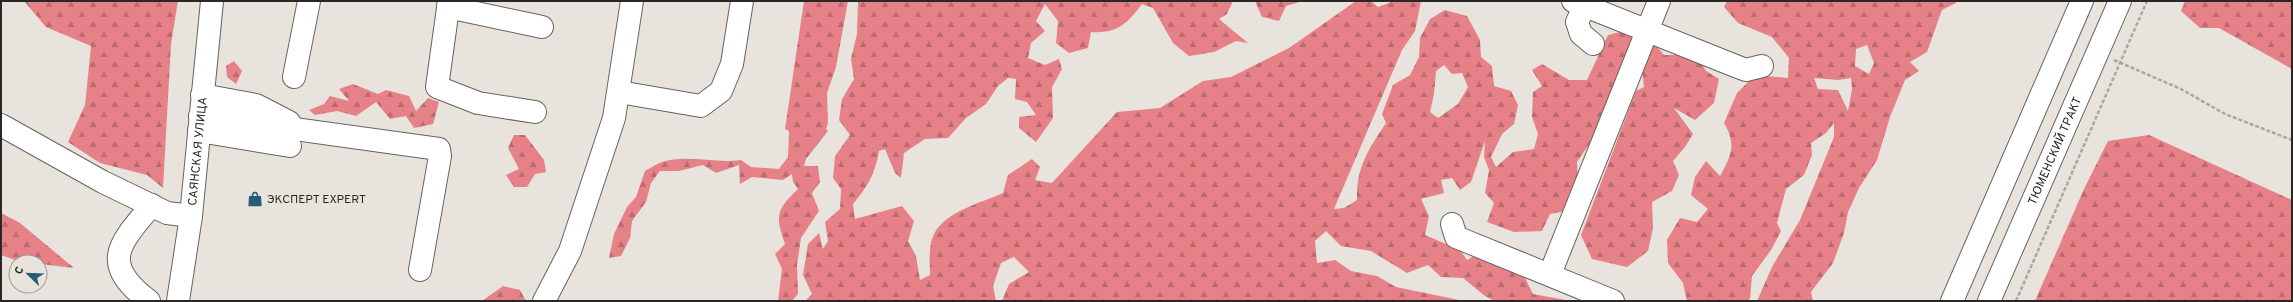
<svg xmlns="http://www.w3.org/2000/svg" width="2293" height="302" font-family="Overpass,sans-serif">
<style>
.forest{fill:url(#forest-firs);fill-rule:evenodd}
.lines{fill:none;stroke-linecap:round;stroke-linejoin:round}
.minor-casing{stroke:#67635d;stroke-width:24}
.major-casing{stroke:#67635d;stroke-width:24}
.path{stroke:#aca7a2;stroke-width:2.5;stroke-dasharray:4 2;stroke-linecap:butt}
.minor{stroke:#fff;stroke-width:22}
.major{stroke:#fff;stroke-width:22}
.labels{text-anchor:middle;stroke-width:4;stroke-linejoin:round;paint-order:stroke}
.street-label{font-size:12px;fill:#292725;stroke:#e8e3dc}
.poi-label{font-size:12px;fill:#292725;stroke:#e8e3dc;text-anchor:start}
</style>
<defs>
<pattern id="forest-firs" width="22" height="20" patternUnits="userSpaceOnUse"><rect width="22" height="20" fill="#e78188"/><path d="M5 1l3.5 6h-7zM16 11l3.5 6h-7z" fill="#bb6a6f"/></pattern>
</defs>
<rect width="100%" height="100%" fill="#e8e3dc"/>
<path class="forest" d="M24,1H178L171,44L163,188L147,175L100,163L68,142L85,105L91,46L46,27Z
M804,1H848L836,67L827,93L828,123L826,129L828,131L806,159L804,166H818L820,182L812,193L819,211L801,238L797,265L798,294L792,301H778L782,269L775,254L785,244C775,215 776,210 798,189L793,182L792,174L783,180L752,177L740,184L739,165L716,173L703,165L679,171H660L651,183L646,202L632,221L630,238L621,256L609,258L614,234L627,207L636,197L645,171C651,168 656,164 662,162C687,154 716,164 741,160L751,167L779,169L788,157L789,131L785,129Z
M858,1H1233L1227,14L1219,19L1248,43L1236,41L1214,52L1189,56L1173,43L1153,8L1142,4C1128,23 1117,34 1091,32L1088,48L1069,53L1056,43L1058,21L1045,4L1036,21L1045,31L1031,43L1028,58L1045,65L1059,59L1062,69L1052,87L1053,118L1036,142L1019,128V117L1036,115L1027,102L1015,99L1016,79L1008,78L998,86L986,104L966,118L948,138L925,139L904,153L901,178L895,173L885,149L879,151C875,174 868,186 853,204L855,219L902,206L914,221L908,241L916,256L920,280L930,275C930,262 928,246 934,234C946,211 981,203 1003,193L1008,175L1032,159L1040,167L1035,180L1052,183L1117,112L1160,108L1203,81L1231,77L1289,48L1356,1H1371L1378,7L1394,1H1421L1415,31L1402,50L1334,209L1344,208L1357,200C1356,168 1368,150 1386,123L1382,114L1393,85L1410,75L1419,57L1420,38L1430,19L1445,10L1467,16L1480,40L1481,57L1492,66L1494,86L1511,91L1518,105L1514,124L1502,134L1491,157L1496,167L1513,152L1534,149L1538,134L1532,117L1533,92L1542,86L1532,70L1542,64L1569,80H1587L1608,35L1628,30L1635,42L1607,118L1577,162L1578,180L1566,211L1550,214L1542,231L1514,232L1487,222L1494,203L1485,193L1489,170L1484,157L1485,141L1471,182L1460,190L1452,178L1441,180L1444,193L1421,199L1429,216L1425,235L1460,250L1467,260L1474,256L1523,274L1533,294L1571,301H1495L1485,296L1463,278L1441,277L1428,265L1407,273L1371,251L1341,246L1326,231L1315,241L1317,263L1335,260L1351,271L1377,276L1396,287L1464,301H1002L1009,284L1029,272L1014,257L1001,263L993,286L996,301H805L812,294L803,275L808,244L819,233L823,249L828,241L825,222L840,209L841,189L833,178L835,156L850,135L839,120L842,99L854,79L851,59L857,34ZM1444,65L1452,74L1462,73L1468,87L1458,104L1438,118L1430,112L1434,94L1436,71Z
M1255,1H1303L1286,6L1279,21L1262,17Z
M1727,1H1956V3L1942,10L1927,52L1910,62L1919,71L1905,80L1890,117L1877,160L1859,188L1848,212L1844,233L1833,263L1811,292L1813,301H1757L1772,267L1800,220L1834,137V123L1826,133L1811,143L1812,155L1804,175L1786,189L1777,223L1781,231L1771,250L1752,276L1750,299L1746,301H1687L1683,283L1668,263L1667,240L1680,218L1697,222L1708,209L1691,195L1695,177L1706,161L1720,176C1731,156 1737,145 1724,123L1737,93L1755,75L1788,78L1789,58L1772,37L1738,23L1724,7ZM1867,45L1874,63L1869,74L1855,66L1856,49ZM1814,78L1838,80L1851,78L1852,89L1848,111L1838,90L1818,89Z
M2185,1H2292V69L2219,28H2200L2181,11Z
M1654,43L1664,55H1697L1706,71L1719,79L1714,103L1695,120L1674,108L1693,134L1685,147L1673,161L1679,175L1672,191L1652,202L1653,228L1648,251L1627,267L1592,259L1581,235L1636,91L1644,87L1642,69Z
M234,61L242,71L236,84L227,77L226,66Z
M353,84L378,94L386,90L409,96L416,111L428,98L439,102L433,124L414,128L406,116L390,119L376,102L356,116L337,111L315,115L309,110L324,104L330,96L349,101L339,89Z
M514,135H525L544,160L546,172L535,174L527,187H514L506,175L519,169L508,148Z
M2149,135L2292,200V301H2035L2084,189L2108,141Z
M1,213L20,223L74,268L40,264V262L18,261L1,255Z
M503,286L520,290L526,301H482Z"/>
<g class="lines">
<g class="minor-casing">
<g id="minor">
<path d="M449,1L437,87L478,103L535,112"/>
<path d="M1573,1L1733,65L1746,70L1762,66"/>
<path d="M1585,5L1577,22L1581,34L1593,44"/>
<path d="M448,7L542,27"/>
<path d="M294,77L309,1"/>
<path d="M619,92L701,106L721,91L732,64L742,1"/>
<path d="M202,95L256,105L289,122"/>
<path d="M200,116L439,149L440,156L420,270"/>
<path d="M1,125L103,182L167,213L191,216"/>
<path d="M199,131L290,146"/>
<path d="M1452,224L1456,237L1613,301"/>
<path d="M1550,274L1659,1"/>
<path d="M149,301C99,263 119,244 152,205"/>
<path id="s1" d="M178,301L191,216L212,1"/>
<path d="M544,301L570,251L614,118L632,1"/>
</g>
</g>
<g class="major-casing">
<g id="major">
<path d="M1952,301L2082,1"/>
<path id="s2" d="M1989,301L2120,1"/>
</g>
</g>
<path class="path" d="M2114,60L2181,89L2225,114L2292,140
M2016,301L2147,1"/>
<use href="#minor" class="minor"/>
<use href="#major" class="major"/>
</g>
<defs>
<g id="shop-bare" transform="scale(1.2)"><path d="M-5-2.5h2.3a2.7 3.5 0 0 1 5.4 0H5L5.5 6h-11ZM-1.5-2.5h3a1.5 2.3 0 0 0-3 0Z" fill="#255c77" stroke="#e8e3dc" stroke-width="2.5" paint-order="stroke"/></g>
</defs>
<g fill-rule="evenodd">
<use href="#shop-bare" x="255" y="199"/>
</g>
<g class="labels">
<g class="street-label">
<text dy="4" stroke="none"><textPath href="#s1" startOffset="151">САЯНСКАЯ УЛИЦА</textPath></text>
<text dy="4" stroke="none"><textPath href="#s2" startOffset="164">ТЮМЕНСКИЙ ТРАКТ</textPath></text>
</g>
<g class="poi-label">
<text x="267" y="203">ЭКСПЕРТ EXPERT</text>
</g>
</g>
<rect width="2293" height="302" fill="none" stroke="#292725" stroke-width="4"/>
<g transform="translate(28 274) rotate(293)"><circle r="19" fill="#e8e3dc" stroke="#9c9893"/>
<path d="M0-3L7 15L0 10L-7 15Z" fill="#255c77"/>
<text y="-6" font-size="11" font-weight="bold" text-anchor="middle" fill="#292725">С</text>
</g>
</svg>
